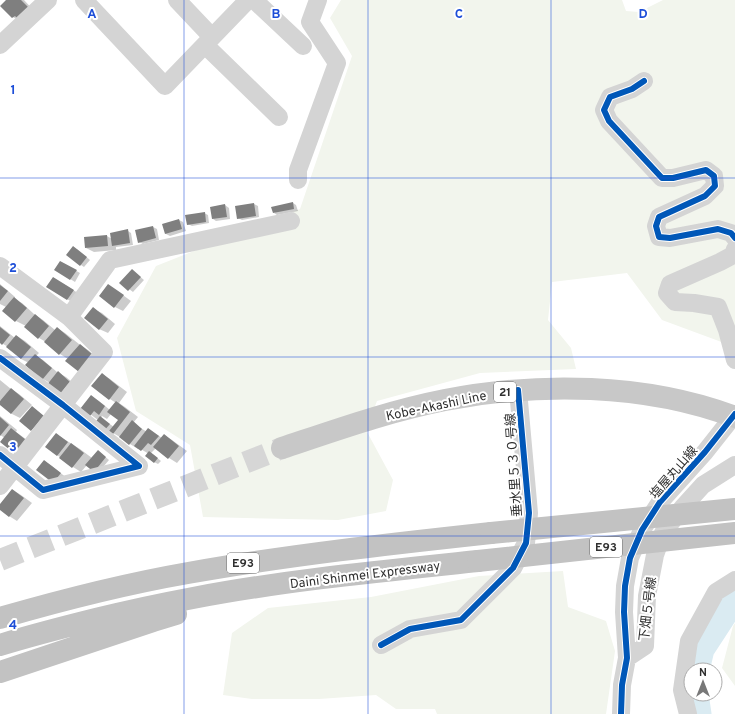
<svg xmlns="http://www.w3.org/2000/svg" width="735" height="714" font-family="Overpass,'Noto Sans JP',sans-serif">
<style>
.green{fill:#f2f5ed}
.shadow{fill:#0003;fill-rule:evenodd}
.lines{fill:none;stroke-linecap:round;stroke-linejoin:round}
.river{stroke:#daebf2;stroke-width:27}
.building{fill:#7f7f7f}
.major-tunnel{stroke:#d6d6d6;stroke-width:22;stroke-dasharray:22 11;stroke-linecap:butt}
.minor{stroke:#d4d4d4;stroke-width:18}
.major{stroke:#c8c8c8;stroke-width:22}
.highway{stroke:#c2c2c2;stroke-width:22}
.highway-bridge{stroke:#c2c2c2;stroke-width:22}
.cycleway-casing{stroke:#fff;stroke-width:8}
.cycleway{stroke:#0057b8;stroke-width:6}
.grid{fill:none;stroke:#1d4ed8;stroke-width:1;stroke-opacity:0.55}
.labels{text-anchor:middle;stroke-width:4;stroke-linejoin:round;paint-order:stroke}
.shield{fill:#fff;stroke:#6e6e6e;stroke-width:1}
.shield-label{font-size:12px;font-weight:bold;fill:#303030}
.street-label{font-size:13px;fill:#303030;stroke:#fff}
.grid-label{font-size:13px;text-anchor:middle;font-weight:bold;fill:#1d4ed8;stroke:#fff;stroke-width:4;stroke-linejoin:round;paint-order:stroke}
</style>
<rect width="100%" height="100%" fill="#fff"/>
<path class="green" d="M341,0H622L626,11L639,12L663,0H735V347L662,320L627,273L552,282L548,320L571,348L576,369L480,373L377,401L366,430L393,480L386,511L338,520L203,517L190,445L136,411L117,338L156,266L300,209L352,56L330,18Z
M563,571L568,607L606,621L615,651L606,714H437L435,709H396L376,695L319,699H252L223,695L232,633L268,608L371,597L479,576Z
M735,623V686L722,668L733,626Z"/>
<path class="shadow" d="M8,0H24L37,14L21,22L13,17Z
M293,203L296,205L298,211L277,215L274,213Z
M254,204L258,206L259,217L242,220L238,218Z
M225,205L229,208L230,219L216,221L213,219Z
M204,213L208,215L209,223L192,226L188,224Z
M179,220L183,222L186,231L170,236L166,234L164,225Z
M153,227L157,229L159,240L143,244L139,242Z
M128,231L131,233L133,245L116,247V250L94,252L86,248L107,236L112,239Z
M77,249L90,260L84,267L81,265Z
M61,262L80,273L75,282L56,270Z
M132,270L144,280L133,292L121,283Z
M62,283L81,295L75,304L67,299Z
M0,284L15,297L14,299L22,303L34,314L43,320L55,330L57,328L65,333L79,344L88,350L101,360L68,359L60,354L46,342L39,338L26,326L16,321L6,307L0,304Z
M108,285L116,290L131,301L123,311L115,307L100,296Z
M93,309L102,313L115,324L108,333L99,329Z
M0,326L15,338L17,336L25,341L39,353L36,356L43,360L57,372L66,377L78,387L67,400L50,383L43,379L29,363L21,359L8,347L0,342Z
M102,374L110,379L127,392L119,403L125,407L138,417L133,423L147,432L149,429L162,438L164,435L172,440L187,451L177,463L169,458L156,448L151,453L161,461L158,464L154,462L149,454L139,448L138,449L130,444L120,437L113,433H107L98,420L82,408L91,396L99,401L110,410L116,403L110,399L93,386ZM111,414L119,420L114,427L101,418L102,416L107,419Z
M0,380L11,389L19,394L32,405L20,418L12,414L0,403L1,401L0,400Z
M0,416L17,430L16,432L34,445L5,438L0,435Z
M56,434L80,449L92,458L102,454L109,460L98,473L87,465L81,472L73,467L57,455Z
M44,461L52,466L68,479L62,487Z
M13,490L21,495L32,503L17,521L9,516L0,509V506Z"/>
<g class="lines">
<path class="river" d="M696,670L701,649L735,597
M695,694L698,714"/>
</g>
<path class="building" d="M6,0H21L29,8L18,19L15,16L12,18L0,6Z
M293,202L294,209L273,213L271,207Z
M254,203L256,216L237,219L235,206Z
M225,204L227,217L212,219L210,207Z
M205,212L206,222L187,225L185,215Z
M179,219L182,229L165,234L162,224Z
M153,226L156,238L138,243L135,230Z
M128,229L130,243L112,246L110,233Z
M107,235L108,246L85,248L84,237Z
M73,246L87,257L80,266L66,255Z
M60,261L77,270L70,280L54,270Z
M132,269L141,277L128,291L119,283Z
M53,277L74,290L67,300L46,287Z
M108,284L124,295L114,308L99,296Z
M0,285L8,291L0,301Z
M14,297L27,308L15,322L2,311Z
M93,307L108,319L99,330L84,318Z
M35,314L49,326L38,339L24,327Z
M0,327L10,335L2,345L0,343Z
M57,327L72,340L59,355L44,342Z
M16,335L31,347L21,359L6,347Z
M80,344L93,355L79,372L65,361Z
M35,354L52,368L42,380L25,365Z
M58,371L70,382L58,396L46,386Z
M102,373L119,387L109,400L91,386Z
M11,388L24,399L11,414L0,405V401Z
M91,395L105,406L99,415L94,411L90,416L80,409Z
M116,401L130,412L113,434L109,431L118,420L107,412Z
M32,406L44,416L31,431L19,421Z
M100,416L110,424L103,432L94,424Z
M0,417L9,425L0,436Z
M132,420L142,429L129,445L119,437Z
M11,428L26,440L15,454L0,442Z
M148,428L159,436L151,445L148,443L141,451L134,446Z
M56,433L68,442L57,456L45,447Z
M164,434L179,446L168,459L153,447Z
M71,443L84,453L72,468L59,458Z
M98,450L106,457L94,472L85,465Z
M149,451L158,458L154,463L145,456Z
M44,460L61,473L53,483L36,470Z
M12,489L24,498L9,517L0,510V504Z"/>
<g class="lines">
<path class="major-tunnel" d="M0,560L282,448"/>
<path class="minor" d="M84,0L165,86L248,0
M177,0L212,37
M254,0L303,46
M0,45L48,0
M205,45L279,117
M644,81L632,89L610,97L604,110L609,121L662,178H673L706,170L714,176L715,186L705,196L659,217L656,226L659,237L670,238L718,229L731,233L735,238
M298,180V170L337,63L310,22L318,0
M735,249L733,255L720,262L670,284L667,293L675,302L694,303L718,307L727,330L735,360
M0,266L69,317L104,352L0,486
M69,317L110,260L291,221
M0,358L63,405L139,466L43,490L0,455
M381,645L410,629L461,620L513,568L526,543L529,513L518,390
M627,658L645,646L647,596L655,555L663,533L683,507L703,485L735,465
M621,714L622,685L627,658L624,612L625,586L630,558L642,530L660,502L705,452L735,414
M688,714L682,690L689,641L716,592L735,580"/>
<path class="major" d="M282,448C336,430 389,411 445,400C538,382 645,383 735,417"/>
<path class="highway" d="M0,618C62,600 125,584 188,573C289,555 390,544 491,533
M0,645C32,635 64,627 96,619C128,611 161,604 193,598C287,580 383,571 478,561
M0,672L153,621L176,614"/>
<path class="highway-bridge" d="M491,533L735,509
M478,561L735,533"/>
<g class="cycleway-casing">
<path id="cycleway" d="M644,81L632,89L610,97L604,110L609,121L662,178H673L706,170L714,176L715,186L705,196L659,217L656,226L659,237L670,238L718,229L731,233L735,238
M0,358L63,405L139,466L43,490L0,455
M381,645L410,629L461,620L513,568L526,543L529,513L518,390
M621,714L622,685L627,658L624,612L625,586L630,558L642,530L660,502L705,452L735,414"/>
</g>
<use href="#cycleway" class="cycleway"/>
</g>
<path class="grid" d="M184,0V714M368,0V714M551,0V714M0,178H735M0,357H735M0,536H735"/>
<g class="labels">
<g class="shield">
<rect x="494" y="382" width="22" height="20" rx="3"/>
<rect x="590" y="537" width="32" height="20" rx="3"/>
<rect x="227" y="553" width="32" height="20" rx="3"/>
</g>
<g class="shield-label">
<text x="505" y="396">21</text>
<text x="606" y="551">E93</text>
<text x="243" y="567">E93</text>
</g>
<g class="street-label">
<text transform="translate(436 405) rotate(-12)" y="5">Kobe-Akashi Line</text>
<text transform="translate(513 465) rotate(-94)" y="5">垂水里５３０号線</text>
<text transform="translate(673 472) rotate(-49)" y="5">塩屋丸山線</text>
<text transform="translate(365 574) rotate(-7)" y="5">Daini Shinmei Expressway</text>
<text transform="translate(647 609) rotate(-83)" y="5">下畑５号線</text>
</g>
</g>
<g class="grid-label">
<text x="92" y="18">A</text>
<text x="276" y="18">B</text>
<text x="459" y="18">C</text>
<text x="643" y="18">D</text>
<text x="13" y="94">1</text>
<text x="13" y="272">2</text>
<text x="13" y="451">3</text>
<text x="13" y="629">4</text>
</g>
<g transform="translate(703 682)"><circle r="19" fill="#ffffff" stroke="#acacac"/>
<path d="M0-3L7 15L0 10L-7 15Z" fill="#787878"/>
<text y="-6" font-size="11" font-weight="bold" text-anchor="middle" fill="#303030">N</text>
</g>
</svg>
